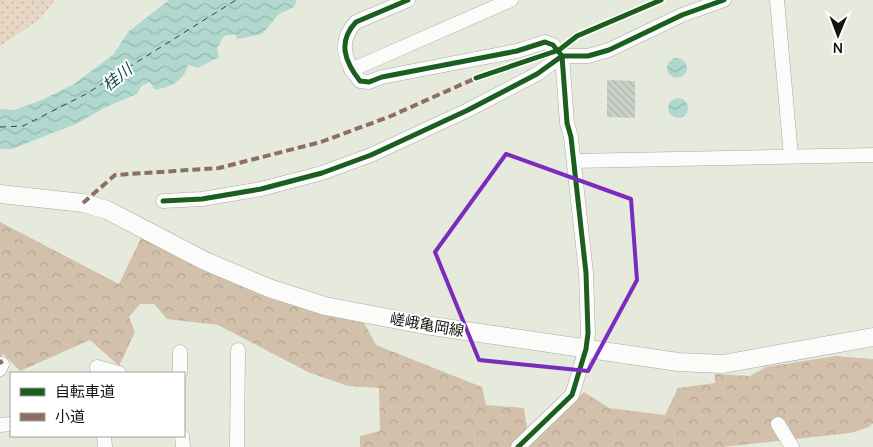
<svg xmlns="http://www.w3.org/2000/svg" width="873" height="447" font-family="Manrope,'Noto Sans JP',sans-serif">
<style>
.grass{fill:url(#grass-dots)}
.forest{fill:url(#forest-crowns)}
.water{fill:url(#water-waves)}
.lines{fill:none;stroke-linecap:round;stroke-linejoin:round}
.ferry{stroke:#184a44;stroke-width:1;stroke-dasharray:6 5;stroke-linecap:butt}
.building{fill:url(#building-back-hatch)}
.minor-casing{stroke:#a7aba0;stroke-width:15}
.major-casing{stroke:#a7aba0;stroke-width:19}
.minor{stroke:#fbfcfa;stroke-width:14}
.major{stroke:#fbfcfa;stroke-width:18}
.quiet{stroke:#8d6e63;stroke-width:4;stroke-dasharray:8 4;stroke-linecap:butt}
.cycleway-casing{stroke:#fff;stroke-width:8}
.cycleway{stroke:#1b5e20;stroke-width:5}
.marked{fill:none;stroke:#7b2cbf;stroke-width:4;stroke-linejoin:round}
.labels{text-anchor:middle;stroke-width:4;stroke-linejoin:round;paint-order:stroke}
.street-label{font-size:15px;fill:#13150c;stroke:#fff}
.water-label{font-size:16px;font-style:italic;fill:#184a44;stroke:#fff}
</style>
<defs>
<pattern id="grass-dots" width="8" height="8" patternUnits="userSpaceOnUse" patternTransform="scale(1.25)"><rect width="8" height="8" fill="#e7d6c3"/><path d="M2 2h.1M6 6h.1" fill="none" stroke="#c5b7a6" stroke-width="1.8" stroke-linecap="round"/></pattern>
<pattern id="forest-crowns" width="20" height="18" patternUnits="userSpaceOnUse" patternTransform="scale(1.25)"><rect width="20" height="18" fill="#d2c0aa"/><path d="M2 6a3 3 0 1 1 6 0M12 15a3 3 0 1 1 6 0" fill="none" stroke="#b3a491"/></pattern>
<pattern id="water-waves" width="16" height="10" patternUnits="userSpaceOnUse" patternTransform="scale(1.25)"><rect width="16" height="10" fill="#b0d8ce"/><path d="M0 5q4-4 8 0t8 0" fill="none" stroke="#96b8b0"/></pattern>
<pattern id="building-back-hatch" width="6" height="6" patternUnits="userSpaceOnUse" patternTransform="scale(1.25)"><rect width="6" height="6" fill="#cbd1c8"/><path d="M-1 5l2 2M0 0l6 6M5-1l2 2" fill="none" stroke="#adb3ab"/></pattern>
</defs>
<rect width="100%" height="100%" fill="#e6eadc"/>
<path class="grass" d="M0,0H55L39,20L0,46Z"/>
<path class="forest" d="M0,222L119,284L141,238L271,299L364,323L376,345L482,387L486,405L524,408L529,442L584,392L609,408L665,415L678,388L715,383V374L750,376L766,367L836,356L873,359V423L869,427L850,433L723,447H360V436L380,431L379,388L348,386L308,372L218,325L167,319L154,304H140L129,317L135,332L119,366L90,340L20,371L3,354L0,359Z"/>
<path class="water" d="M169,0H297L294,7L279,14L262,34L237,39L235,34L224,36L217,48L219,57L198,68L188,65C183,83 171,86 155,90L150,82L141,86L137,94L106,107L78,123L12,149H0V109L14,110L42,100L74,84L114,54L128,32Z
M667 68a10 10 0 1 1 20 0a10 10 0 1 1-20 0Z
M668 108a10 10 0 1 1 20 0a10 10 0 1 1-20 0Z"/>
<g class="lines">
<path class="ferry" d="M0,127L23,126L86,94L236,0"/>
</g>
<path class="building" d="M607,80L635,81V118L607,117Z"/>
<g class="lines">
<g class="minor-casing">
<path id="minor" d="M408,0L356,22C337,42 345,62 360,81L369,82L382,77L517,51L545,42L553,45L562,56L567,123L571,137L586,273L588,333L586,349L572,395L518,447
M777,0L791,156
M351,70L511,0
M574,161L873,155
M163,201L202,199L261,189L322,173L371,155L468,110L537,74L562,56H588L609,50L682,15L724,0
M180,352V373
M0,369L2,364
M98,373L97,367L119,373
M778,424L792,447
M0,425L11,424
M104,436L105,447
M182,436L183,447
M237,447L238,350"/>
</g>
<g class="major-casing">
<path id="major" d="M0,194L83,203L107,210L205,261L269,288L325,306L425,325L678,362L723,364L873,337"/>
</g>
<use href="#minor" class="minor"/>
<use href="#major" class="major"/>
<path class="quiet" d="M83,203L115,175L219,168L321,142L391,116L476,78
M0,360L2,364"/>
<g class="cycleway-casing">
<path id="cycleway" d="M408,0L356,22C337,42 345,62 360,81L369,82L382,77L517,51L545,42L553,45L562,56L567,123L571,137L586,273L588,333L586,349L572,395L518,447
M476,78L559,50L577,36L661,0
M163,201L202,199L261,189L322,173L371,155L468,110L537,74L562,56H588L609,50L682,15L724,0"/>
</g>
<use href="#cycleway" class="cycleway"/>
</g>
<path class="marked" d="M506,154L631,199L637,280L588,371L479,360L435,252Z"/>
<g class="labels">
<g class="street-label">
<text transform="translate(427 325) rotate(10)" y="5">嵯峨亀岡線</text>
</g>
<g class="water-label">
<text transform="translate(117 77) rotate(-39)" y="6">桂川</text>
</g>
</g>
<rect x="10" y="372" width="175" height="65" fill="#ffffff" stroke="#a1a19e"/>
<rect x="20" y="388" width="25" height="8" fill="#1b5e20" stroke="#a1a19e"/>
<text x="55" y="397" font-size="15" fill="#13150c">自転車道</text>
<rect x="20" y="413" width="25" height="8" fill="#8d6e63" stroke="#a1a19e"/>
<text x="55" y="422" font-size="15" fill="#13150c">小道</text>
<g transform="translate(838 35) rotate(181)" stroke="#ffffff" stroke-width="4" paint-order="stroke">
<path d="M0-4L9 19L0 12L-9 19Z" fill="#13150c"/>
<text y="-8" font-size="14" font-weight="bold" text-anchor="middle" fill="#13150c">N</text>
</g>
</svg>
